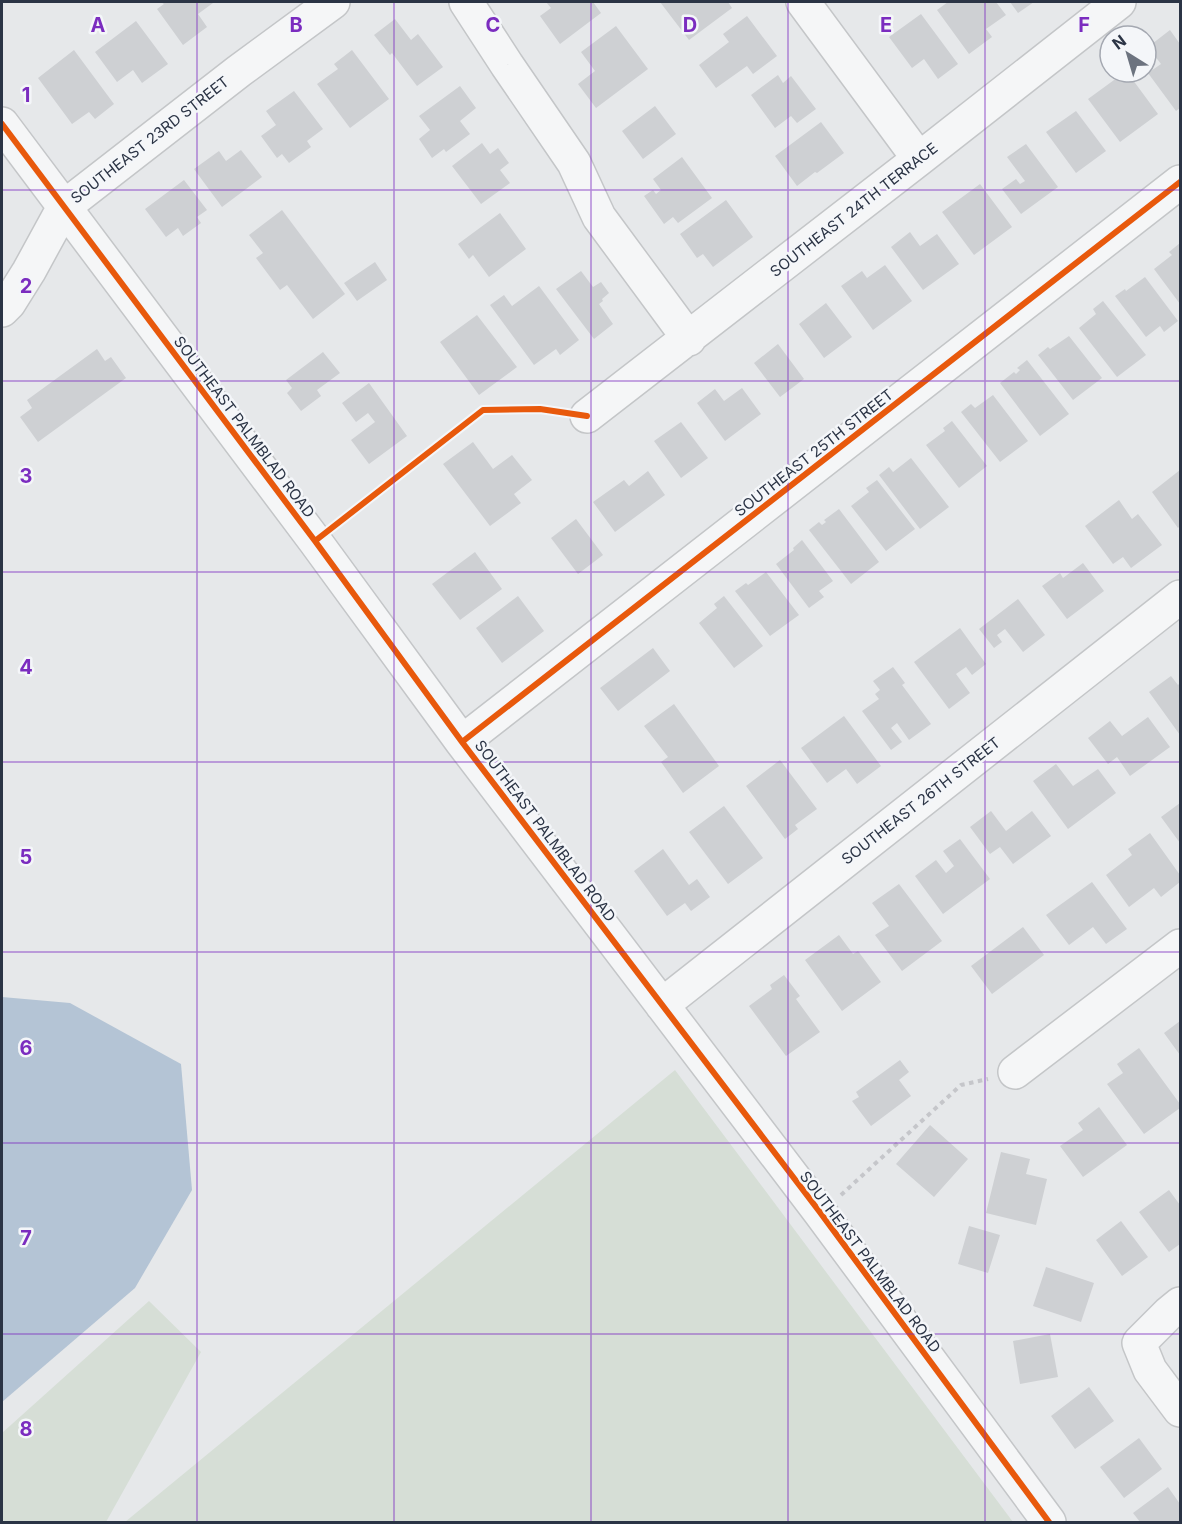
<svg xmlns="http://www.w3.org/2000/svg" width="1182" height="1524" font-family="Inter,sans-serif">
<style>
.green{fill:#d6ded6}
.water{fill:#b4c4d5}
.building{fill:#ced0d3}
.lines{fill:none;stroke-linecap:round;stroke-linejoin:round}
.minor-casing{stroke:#c4c6c8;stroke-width:36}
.path{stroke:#c5c6ca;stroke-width:4;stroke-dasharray:4.5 4.5;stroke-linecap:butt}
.minor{stroke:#f5f6f7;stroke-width:33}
.cycleway-casing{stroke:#f4f6f9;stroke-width:10}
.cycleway{stroke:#e8590c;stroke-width:6}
.grid{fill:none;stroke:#7b2cbf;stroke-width:1.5;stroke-opacity:0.55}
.labels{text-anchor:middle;stroke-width:5;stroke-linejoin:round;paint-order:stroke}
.street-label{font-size:15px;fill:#2b3445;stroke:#f4f6f9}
.grid-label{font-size:20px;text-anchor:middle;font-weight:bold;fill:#7b2cbf;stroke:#f4f6f9;stroke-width:5;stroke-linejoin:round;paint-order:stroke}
</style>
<rect width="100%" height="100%" fill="#e6e8ea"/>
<path class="green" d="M675,1070L1013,1522H125Z
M149,1301L201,1352L106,1522H2V1433Z"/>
<path class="water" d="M2,997L70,1003L181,1064L192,1190L135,1288L2,1402Z"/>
<path class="building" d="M161,2H212L213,3L198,14L207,27L183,45L157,9L164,4Z
M546,2H593L601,13L560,44L540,16L551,8Z
M660,2H728L732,8L689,40Z
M948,2H996L1006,15L986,29L992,37L969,54L937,10Z
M1010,2H1034L1018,13Z
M921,14L958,64L938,79L924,59L912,68L889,37Z
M747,16L777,56L753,74L747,66L716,88L699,65L729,42L723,34Z
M395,19L411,40L418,34L443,67L417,86L392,53L390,55L374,35Z
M136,21L168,64L142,83L133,70L117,82L95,52Z
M616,26L648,69L596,108L578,84L595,71L581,52Z
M1170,30L1180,44V108L1176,111L1148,73L1161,64L1148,47Z
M74,50L114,104L95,119L89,112L72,124L38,78Z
M352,50L389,99L350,128L317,84L338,69L334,64Z
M1125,72H1127L1158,114L1120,142L1088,99Z
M778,75L783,83L791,76L816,109L797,123L791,116L775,128L751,95Z
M460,86L476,108L460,121L470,134L446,152L444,149L432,158L419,139L430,130L419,116Z
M294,91L323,129L307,141L311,147L289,163L282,154L277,158L261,136L276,125L266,111Z
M655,106L676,134L643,159L622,131Z
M1076,111L1106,151L1076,173L1046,132Z
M821,122L844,153L817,173L815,172L797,186L775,156Z
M482,143L490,154L498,148L509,163L500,170L510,183L481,204L452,166Z
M1026,144L1058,187L1021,214L1002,189L1016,179L1020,184L1025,181L1007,157Z
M241,150L262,177L222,207L194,169L219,151L226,161Z
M682,157L712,198L678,223L673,217L664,224L644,196L653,190L656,194L661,190L653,179Z
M184,180L207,210L197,217L201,223L183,236L178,228L166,237L145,209Z
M980,184L1012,227L974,255L942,212Z
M726,200L753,237L713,267L703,254L697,258L680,234Z
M282,210L345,294L313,319L287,285L280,290L256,258L263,253L249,235Z
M500,213L526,249L489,277L473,255L469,259L458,244Z
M910,232L920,246L937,234L959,264L923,290L891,247Z
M1180,243V304L1154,269L1172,255L1169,252Z
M375,262L387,280L357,301L344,283Z
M885,265L912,301L873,330L841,286L862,271L867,278Z
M581,271L593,287L601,282L609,293L602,299L603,301L599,304L613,324L594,339L556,289Z
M1145,277L1178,321L1164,332L1160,326L1146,337L1115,296L1125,289L1126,291Z
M539,286L579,340L560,355L556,349L534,365L490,305L504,295L512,306Z
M1103,301L1146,355L1117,377L1079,328L1096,314L1093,309Z
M826,303L852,337L824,358L799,324Z
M477,315L517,367L479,395L440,342Z
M1069,336L1102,378L1073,400L1038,355L1048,347L1050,349Z
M778,344L804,379L780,397L754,363Z
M97,349L105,361L111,357L126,378L38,442L20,417L32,408L27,400Z
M323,352L340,373L317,390L321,396L301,411L287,393L292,388L286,380Z
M1027,360L1069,414L1040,436L1000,383L1014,372L1016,374L1020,370L1017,368Z
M369,383L407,436L369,464L351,440L375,422L368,413L356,422L342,403Z
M742,388L761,414L725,441L697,403L715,389L724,401Z
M993,395L1028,441L1000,462L961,412L971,404L975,408Z
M952,421L987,466L959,488L926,445L945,431L943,428Z
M681,422L708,458L681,478L654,441Z
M473,442L493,469L512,455L532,480L514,494L521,503L490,526L443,464Z
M911,458L949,507L920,529L879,475L889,467L893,472Z
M1180,470V526L1178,528L1152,492Z
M648,471L665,495L615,532L593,502L624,480L629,486Z
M877,480L915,529L886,551L851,506L869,492L866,488Z
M1119,500L1132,519L1138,514L1162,545L1131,568L1123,557L1113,564L1085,526Z
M839,509L879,562L851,584L809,530L819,522L822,525L826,522L824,520Z
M576,519L603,555L578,574L551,538Z
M802,540L833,581L819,591L824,597L809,608L776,564L794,550L793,548Z
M475,552L502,589L460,620L432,584Z
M1083,563L1104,591L1067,619L1042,586L1060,573L1063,578Z
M766,572L799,615L770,636L735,591L746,583L748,585Z
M518,596L544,631L502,663L476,628Z
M724,596L763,646L734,668L699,623L717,608L714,604Z
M1018,599L1045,635L1023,652L1005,629L997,635L1002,642L994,648L979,629Z
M960,628L986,664L972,675L966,667L956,674L970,693L949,709L914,662Z
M653,648L670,671L618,711L600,688Z
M893,667L905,683L902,685L931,724L909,740L897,723L891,728L902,742L891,750L862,711L879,699L875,694L880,690L873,681Z
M1171,676L1178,685L1180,683V735L1149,692Z
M674,704L719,766L683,793L661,762L668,757L644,726Z
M844,716L881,766L857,784L846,769L827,783L801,748Z
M1148,717L1170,747L1130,776L1117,757L1108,764L1088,738L1110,721L1122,736Z
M780,760L817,809L795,825L798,829L785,839L746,786Z
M1056,764L1073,786L1098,769L1116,793L1068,829L1033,781Z
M1180,803V843L1161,817Z
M724,806L763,858L728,884L689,832Z
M991,811L1006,831L1032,811L1051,836L1013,864L1000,847L990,854L970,827Z
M1150,833L1180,875V882L1161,897L1154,888L1129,907L1106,875L1132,855L1128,849Z
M960,839L990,879L943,914L915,876L936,860L946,873L954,866L943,851Z
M663,849L689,885L697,879L710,897L691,911L685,903L667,916L634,871Z
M1092,882L1127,929L1106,944L1093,927L1069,945L1046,915Z
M899,884L942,941L902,971L875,935L889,926L872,903Z
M1023,927L1044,955L992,994L971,966Z
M839,935L853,954L858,951L881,982L842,1011L805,960Z
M784,975L800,996L796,999L820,1032L786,1056L749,1006L772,989L770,985Z
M1180,1021V1055L1164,1033Z
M1139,1048L1180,1104V1108L1144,1134L1107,1084L1123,1073L1117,1064Z
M900,1060L909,1072L899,1080L911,1096L871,1126L852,1101L859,1097L856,1092Z
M1099,1107L1127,1145L1083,1177L1060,1146L1083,1130L1078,1123Z
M930,1125L968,1159L934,1197L896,1164Z
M1001,1152L1030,1159L1026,1174L1047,1179L1036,1225L986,1213Z
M1169,1190L1180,1205V1244L1169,1252L1139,1212Z
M1121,1221L1148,1257L1122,1276L1096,1240Z
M969,1226L1000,1235L988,1273L958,1264Z
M1046,1267L1094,1283L1081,1322L1033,1306Z
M1050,1334L1058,1377L1020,1384L1013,1341Z
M1089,1387L1114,1421L1075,1449L1051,1416Z
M1139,1438L1162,1469L1124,1498L1100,1467Z
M1168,1487L1180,1504V1522H1140L1133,1513Z"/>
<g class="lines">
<g class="minor-casing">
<path id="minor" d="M466,2L507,65L574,163L599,217L689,339
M803,2L919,159
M2,124L315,541L462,742L819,1211L1049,1522
M2,310L9,303L29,271L64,207L239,71L333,2
M587,416L919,159L1119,2
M462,742L1180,182
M662,1005L1180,597
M1015,1072L1180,946
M1180,1304L1169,1313L1139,1343L1150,1370L1180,1410"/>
</g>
<path class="path" d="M841,1195L961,1085L988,1079"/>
<use href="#minor" class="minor"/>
<g class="cycleway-casing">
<path id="cycleway" d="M2,124L315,541L462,742L819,1211L1049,1522
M315,541L483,410L540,409L587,416
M462,742L1180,182"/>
</g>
<use href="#cycleway" class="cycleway"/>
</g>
<path class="grid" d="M197,2V1522M394,2V1522M591,2V1522M788,2V1522M985,2V1522M2,190H1180M2,381H1180M2,572H1180M2,762H1180M2,952H1180M2,1143H1180M2,1334H1180"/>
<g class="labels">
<g class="street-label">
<text transform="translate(150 140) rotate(-38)" y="5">SOUTHEAST 23RD STREET</text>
<text transform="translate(854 210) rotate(-38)" y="5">SOUTHEAST 24TH TERRACE</text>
<text transform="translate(244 427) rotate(53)" y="5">SOUTHEAST PALMBLAD ROAD</text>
<text transform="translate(814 453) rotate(-38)" y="5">SOUTHEAST 25TH STREET</text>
<text transform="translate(921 801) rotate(-38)" y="5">SOUTHEAST 26TH STREET</text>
<text transform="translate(545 831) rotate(53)" y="5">SOUTHEAST PALMBLAD ROAD</text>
<text transform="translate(870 1262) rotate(53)" y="5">SOUTHEAST PALMBLAD ROAD</text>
</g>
</g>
<g class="grid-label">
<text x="98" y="32">A</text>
<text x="296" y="32">B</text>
<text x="493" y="32">C</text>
<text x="690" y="32">D</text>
<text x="886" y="32">E</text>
<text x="1084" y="32">F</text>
<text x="26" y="102">1</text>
<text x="26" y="293">2</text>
<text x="26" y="483">3</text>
<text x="26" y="674">4</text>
<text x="26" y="864">5</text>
<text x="26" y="1055">6</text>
<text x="26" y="1245">7</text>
<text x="26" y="1436">8</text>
</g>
<rect width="1182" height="1524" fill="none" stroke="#2b3445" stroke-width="6"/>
<g transform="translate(1128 54) rotate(323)"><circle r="28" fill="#f4f6f9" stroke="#a4a8b1" stroke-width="1.5"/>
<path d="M0-4.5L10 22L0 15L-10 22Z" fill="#6c737f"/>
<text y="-9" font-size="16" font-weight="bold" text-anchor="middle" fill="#2b3445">N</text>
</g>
</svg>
